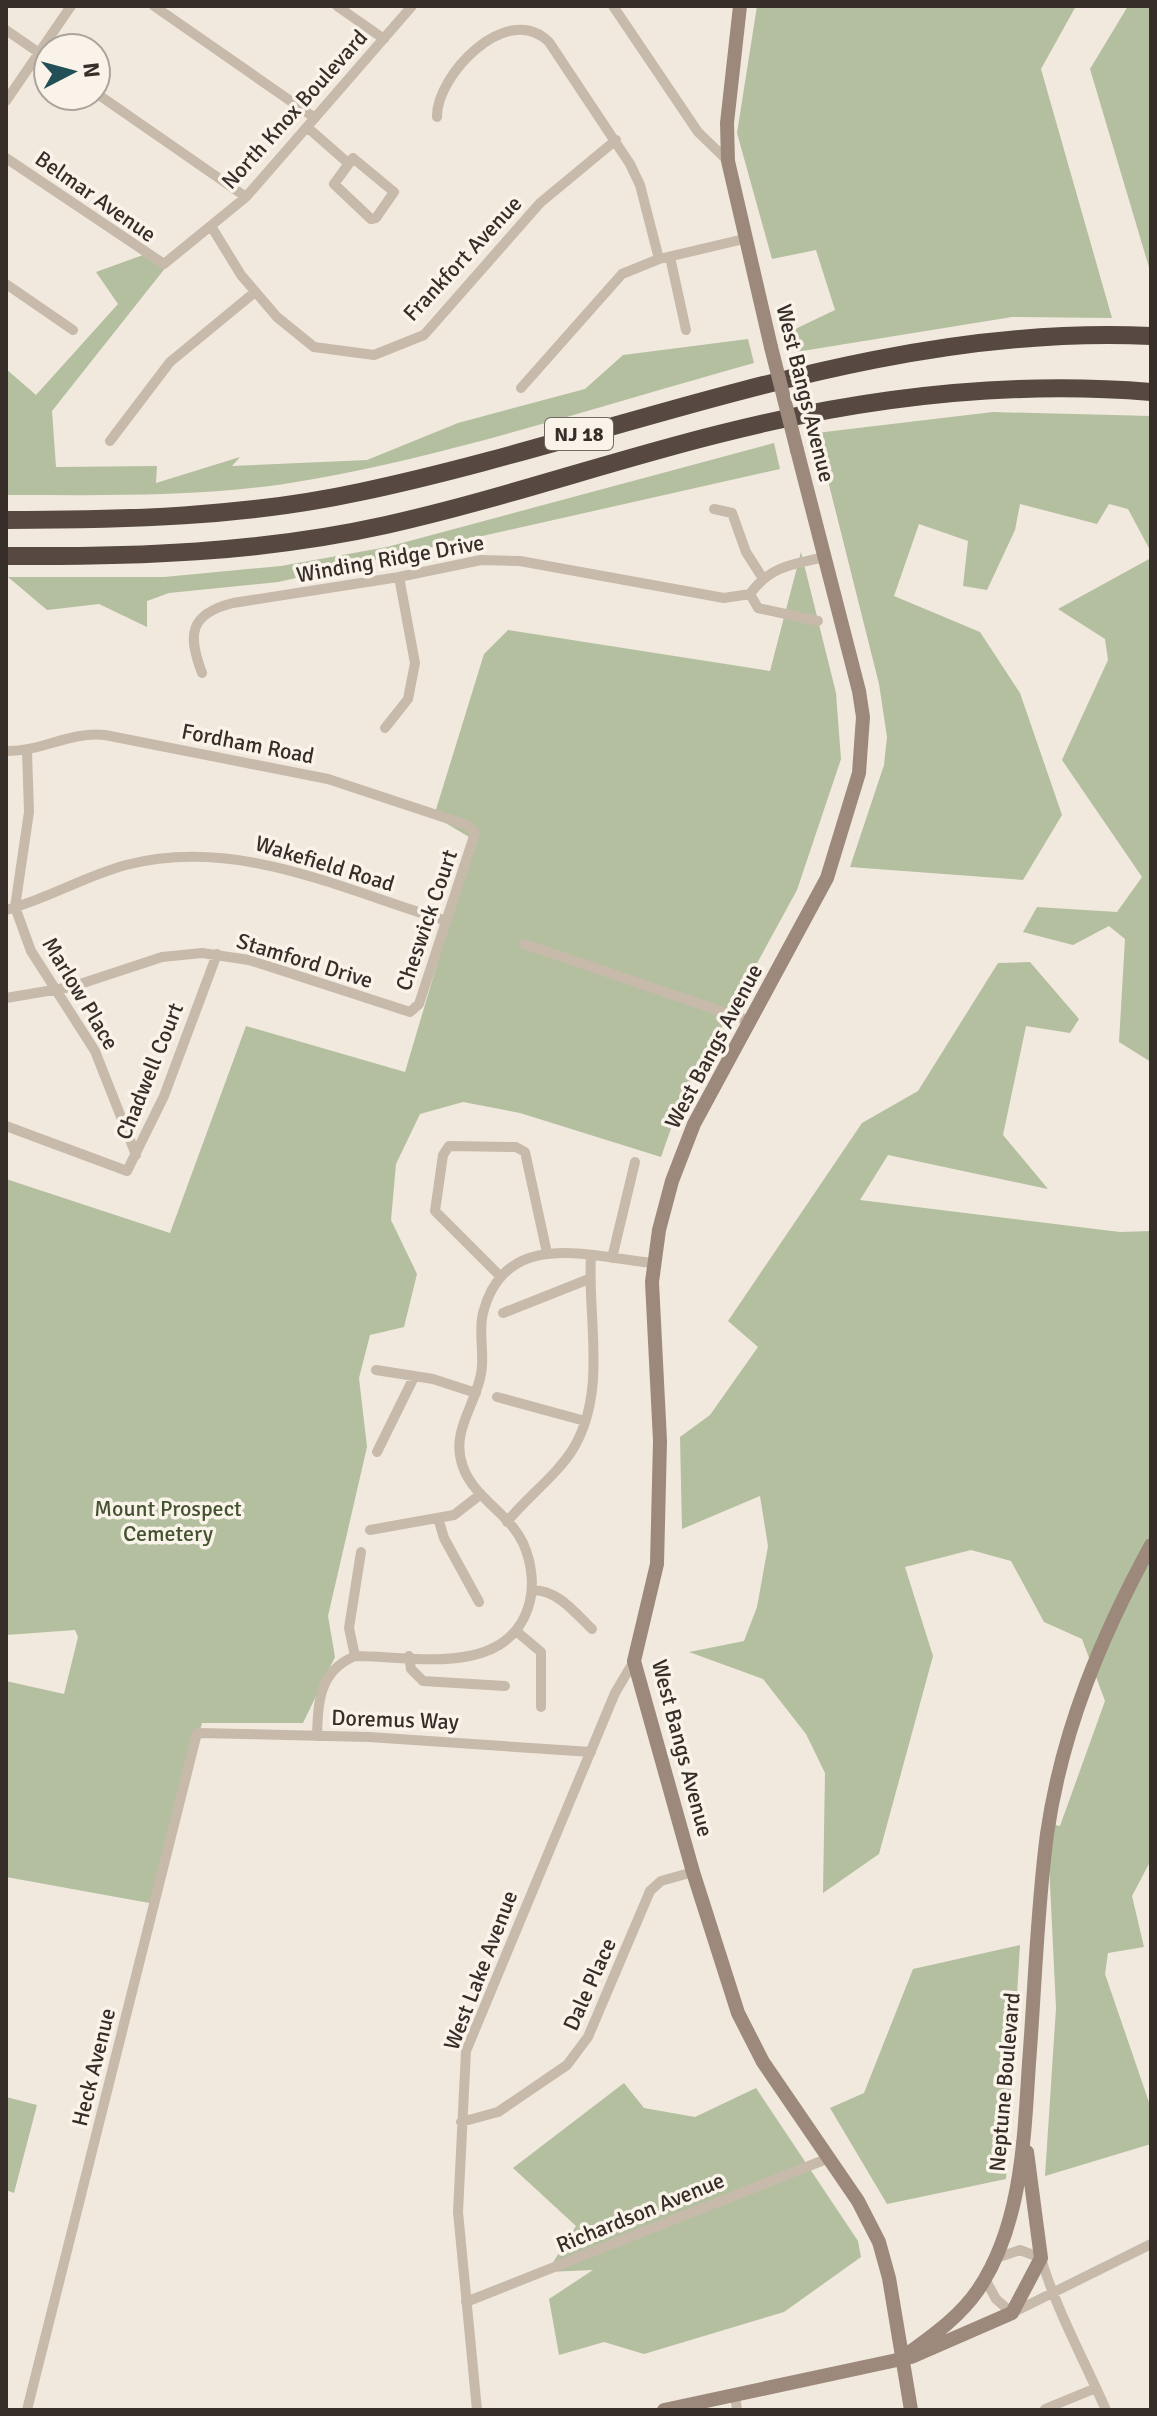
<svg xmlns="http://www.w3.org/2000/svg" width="1157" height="2416" font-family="Signika,sans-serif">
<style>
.green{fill:#b3bf9f}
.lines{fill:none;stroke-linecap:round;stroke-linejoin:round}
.street{stroke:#c8baab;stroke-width:10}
.secondary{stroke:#9c897c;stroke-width:14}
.highway{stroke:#574941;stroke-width:18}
.secondary-bridge{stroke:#9c897c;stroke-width:14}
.labels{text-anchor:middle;stroke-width:7;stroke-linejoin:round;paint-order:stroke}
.shield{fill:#f9f3ea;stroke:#716963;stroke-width:2}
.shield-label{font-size:20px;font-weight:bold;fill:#372e29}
.street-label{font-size:22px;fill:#372e29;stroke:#f9f3ea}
.park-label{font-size:22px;fill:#44532f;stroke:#f9f3ea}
</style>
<rect width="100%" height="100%" fill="#f1e9de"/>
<path class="green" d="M757,6H1076L1041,69L1112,318L1012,317L796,352L791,331L835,310L816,250L772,259L737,133Z
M1128,6H1151V274L1090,69Z
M143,255L166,267L52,411L56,467L157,466L156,483L240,457L232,466L367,460L458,423L585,389L623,355L748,339L754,363C609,403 456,454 308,480C209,498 107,495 6,495V369L36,395L118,304L96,272Z
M993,412L1151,416V552L1128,509L1109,504L1097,524L1020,504L1015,530L987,590L963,586L968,541L919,524L894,596L980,632L1020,693L1062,815L1023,880L850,867L884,765L887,737L879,684L816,433Z
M774,443L780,469L278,582L169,593L147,601V627L99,604L47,610L8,577H164L281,566L387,547Z
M801,552L836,693L841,759L797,890L679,1106L661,1157L520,1113L463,1102L420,1114L396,1164L391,1220L417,1274L404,1327L370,1335L359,1378L367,1447L328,1616L335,1657L303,1723H202L155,1904L6,1877V1681L64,1694L78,1637L75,1630L6,1635V1179L170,1233L246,1026L405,1072L474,840L434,816L484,654L508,630L770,671Z
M1151,558V1062L1119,1042L1125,939L1109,926L1073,945L1023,932L1037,907L1117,912L1142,877L1062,760L1108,660L1105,639L1058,609Z
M1030,962L1079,1019L1070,1033L1026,1026L1003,1135L1048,1189L888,1155L860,1200L1120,1232L1151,1231V1860L1132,1896L1144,1947L1108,1953L1105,1974L1151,2108V2144L1045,2176L1056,2008L1047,1823L1060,1826L1105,1701L1082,1639L1044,1622L1011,1561L971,1550L905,1567L933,1656L879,1854L823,1893L825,1773L806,1734L763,1679L689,1652L744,1641L757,1607L768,1546L760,1496L682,1529L680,1437L710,1415L758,1347L728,1321L862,1123L918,1091L998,963Z
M1020,1945L1006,2179L887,2204L830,2108L864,2093L913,1969Z
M624,2083L644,2108L695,2117L756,2088L858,2241L861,2257L784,2312L644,2354L604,2342L559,2355L549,2299L593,2270L547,2272L576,2226L513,2168Z
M6,2097L37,2105L14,2193L6,2190Z"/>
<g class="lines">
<path class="street" d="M154,6L315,118
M337,6L384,39
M613,6L698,132L728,161
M6,30L48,59
M96,93L246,197
M6,101L71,6
M437,117C436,76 507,0 549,42L630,164L640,185L659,259
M307,127L348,163
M6,158L164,264L246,197L412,6
M353,158L394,192L376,218L371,219L334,184Z
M211,226L241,275L277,317L314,347L374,355L424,335L540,203L616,140
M670,257L686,330
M6,284L73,330
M521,388L622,274L659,259L744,239
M110,441L170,362L255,292
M714,509L732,513L746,552L762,577
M750,594L758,608L818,621
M202,673C188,636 188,614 233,603L399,577L481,560L520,561L724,598L750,594C770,566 793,564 825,557
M385,728L408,699L415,663L399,577
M6,751C41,752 70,731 105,735L328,779L467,825L475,833L419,1004L410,1012L249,960L202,953L162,957L71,987L6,998
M27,751L29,812L15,907L31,951L95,1051L136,1155
M6,910C47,899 85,876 126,865C238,836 342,890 447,921
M524,944L750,1021
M6,1126L127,1171L164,1096L217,954
M612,1258L635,1162
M500,1276L435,1211L443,1155L449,1146L516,1147L525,1152L547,1253
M503,1313L589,1279
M376,1370L433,1379L476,1393
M497,1397L585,1421
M377,1452L414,1377
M438,1518L444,1538L479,1602
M507,1522C527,1497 556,1476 573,1449C608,1391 587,1318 591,1255
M370,1530L454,1515L481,1494
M532,1590C558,1590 574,1612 592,1629
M516,1631L541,1652V1707
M355,1656L349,1628L361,1552
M409,1656L411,1669L423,1681L505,1686
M317,1736C318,1702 319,1671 355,1656C411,1656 505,1678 528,1608C535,1587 532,1563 523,1543C509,1513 474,1498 463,1467C450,1432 475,1407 481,1374C485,1354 478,1333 483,1313C505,1227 590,1257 653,1263
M461,2122L498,2112L567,2065L588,2037L650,1891L661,1881L693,1872
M996,2258L1020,2250L1041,2258C1055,2307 1085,2362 1106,2410
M985,2279L996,2299L1012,2313L1151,2244
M466,2302L829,2158
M735,2395L737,2410
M1045,2409L1096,2388
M27,2410L197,1733L369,1737L591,1752
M477,2410L458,2212L466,2051L615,1693L634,1661"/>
<path class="secondary" d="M740,6L727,123L728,161L771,347
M797,450L859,691L863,717L859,773L827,878L694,1124L672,1181L659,1230L652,1282L660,1441L657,1564L634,1661L693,1872L738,2013L763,2062L858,2201L879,2242L889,2278L911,2410
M902,2358C929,2338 958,2319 978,2290C1022,2225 1024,2139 1029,2063C1035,1987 1037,1909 1047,1834C1062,1730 1101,1637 1151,1545
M664,2410L911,2357L1012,2313L1041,2258L1027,2152"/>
<path class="highway" d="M6,520C125,520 244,517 360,492C624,436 876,323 1151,336
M6,556C134,557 260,553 386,525C498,500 607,462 719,434C860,398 1006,380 1151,392"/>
<path class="secondary-bridge" d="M771,347L797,450"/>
</g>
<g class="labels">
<rect class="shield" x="545" y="418" width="68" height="32" rx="6"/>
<g class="shield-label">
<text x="579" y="441">NJ 18</text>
</g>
<g class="street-label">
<text transform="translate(294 109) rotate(-48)" y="8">North Knox Boulevard</text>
<text transform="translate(96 196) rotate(35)" y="8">Belmar Avenue</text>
<text transform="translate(462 258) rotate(-47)" y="8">Frankfort Avenue</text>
<text transform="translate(806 393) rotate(76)" y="8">West Bangs Avenue</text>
<text transform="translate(390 558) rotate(-10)" y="8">Winding Ridge Drive</text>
<text transform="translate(248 743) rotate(11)" y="8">Fordham Road</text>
<text transform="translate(325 863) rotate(17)" y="8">Wakefield Road</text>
<text transform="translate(426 920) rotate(-71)" y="8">Cheswick Court</text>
<text transform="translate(305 960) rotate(17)" y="8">Stamford Drive</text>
<text transform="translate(81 993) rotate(59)" y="8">Marlow Place</text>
<text transform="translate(713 1046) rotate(-62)" y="8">West Bangs Avenue</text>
<text transform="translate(149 1071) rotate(-68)" y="8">Chadwell Court</text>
<text transform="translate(395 1719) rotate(2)" y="8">Doremus Way</text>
<text transform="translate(683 1748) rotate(75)" y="8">West Bangs Avenue</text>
<text transform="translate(480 1970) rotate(-69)" y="8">West Lake Avenue</text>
<text transform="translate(589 1984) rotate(-66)" y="8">Dale Place</text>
<text transform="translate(93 2067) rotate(-76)" y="8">Heck Avenue</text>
<text transform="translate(1004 2082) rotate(-85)" y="8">Neptune Boulevard</text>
<text transform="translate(640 2212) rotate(-22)" y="8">Richardson Avenue</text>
</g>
<g class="park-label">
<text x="168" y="1516">Mount Prospect<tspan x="168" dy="25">Cemetery</tspan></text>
</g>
</g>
<rect width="1157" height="2416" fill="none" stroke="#372e29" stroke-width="16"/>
<g transform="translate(72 72) rotate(84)"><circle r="38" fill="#f9f3ea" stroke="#aba49d" stroke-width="2"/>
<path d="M0-6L14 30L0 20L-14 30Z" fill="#225056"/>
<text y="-12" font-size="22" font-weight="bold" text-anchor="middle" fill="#372e29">N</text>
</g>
</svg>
